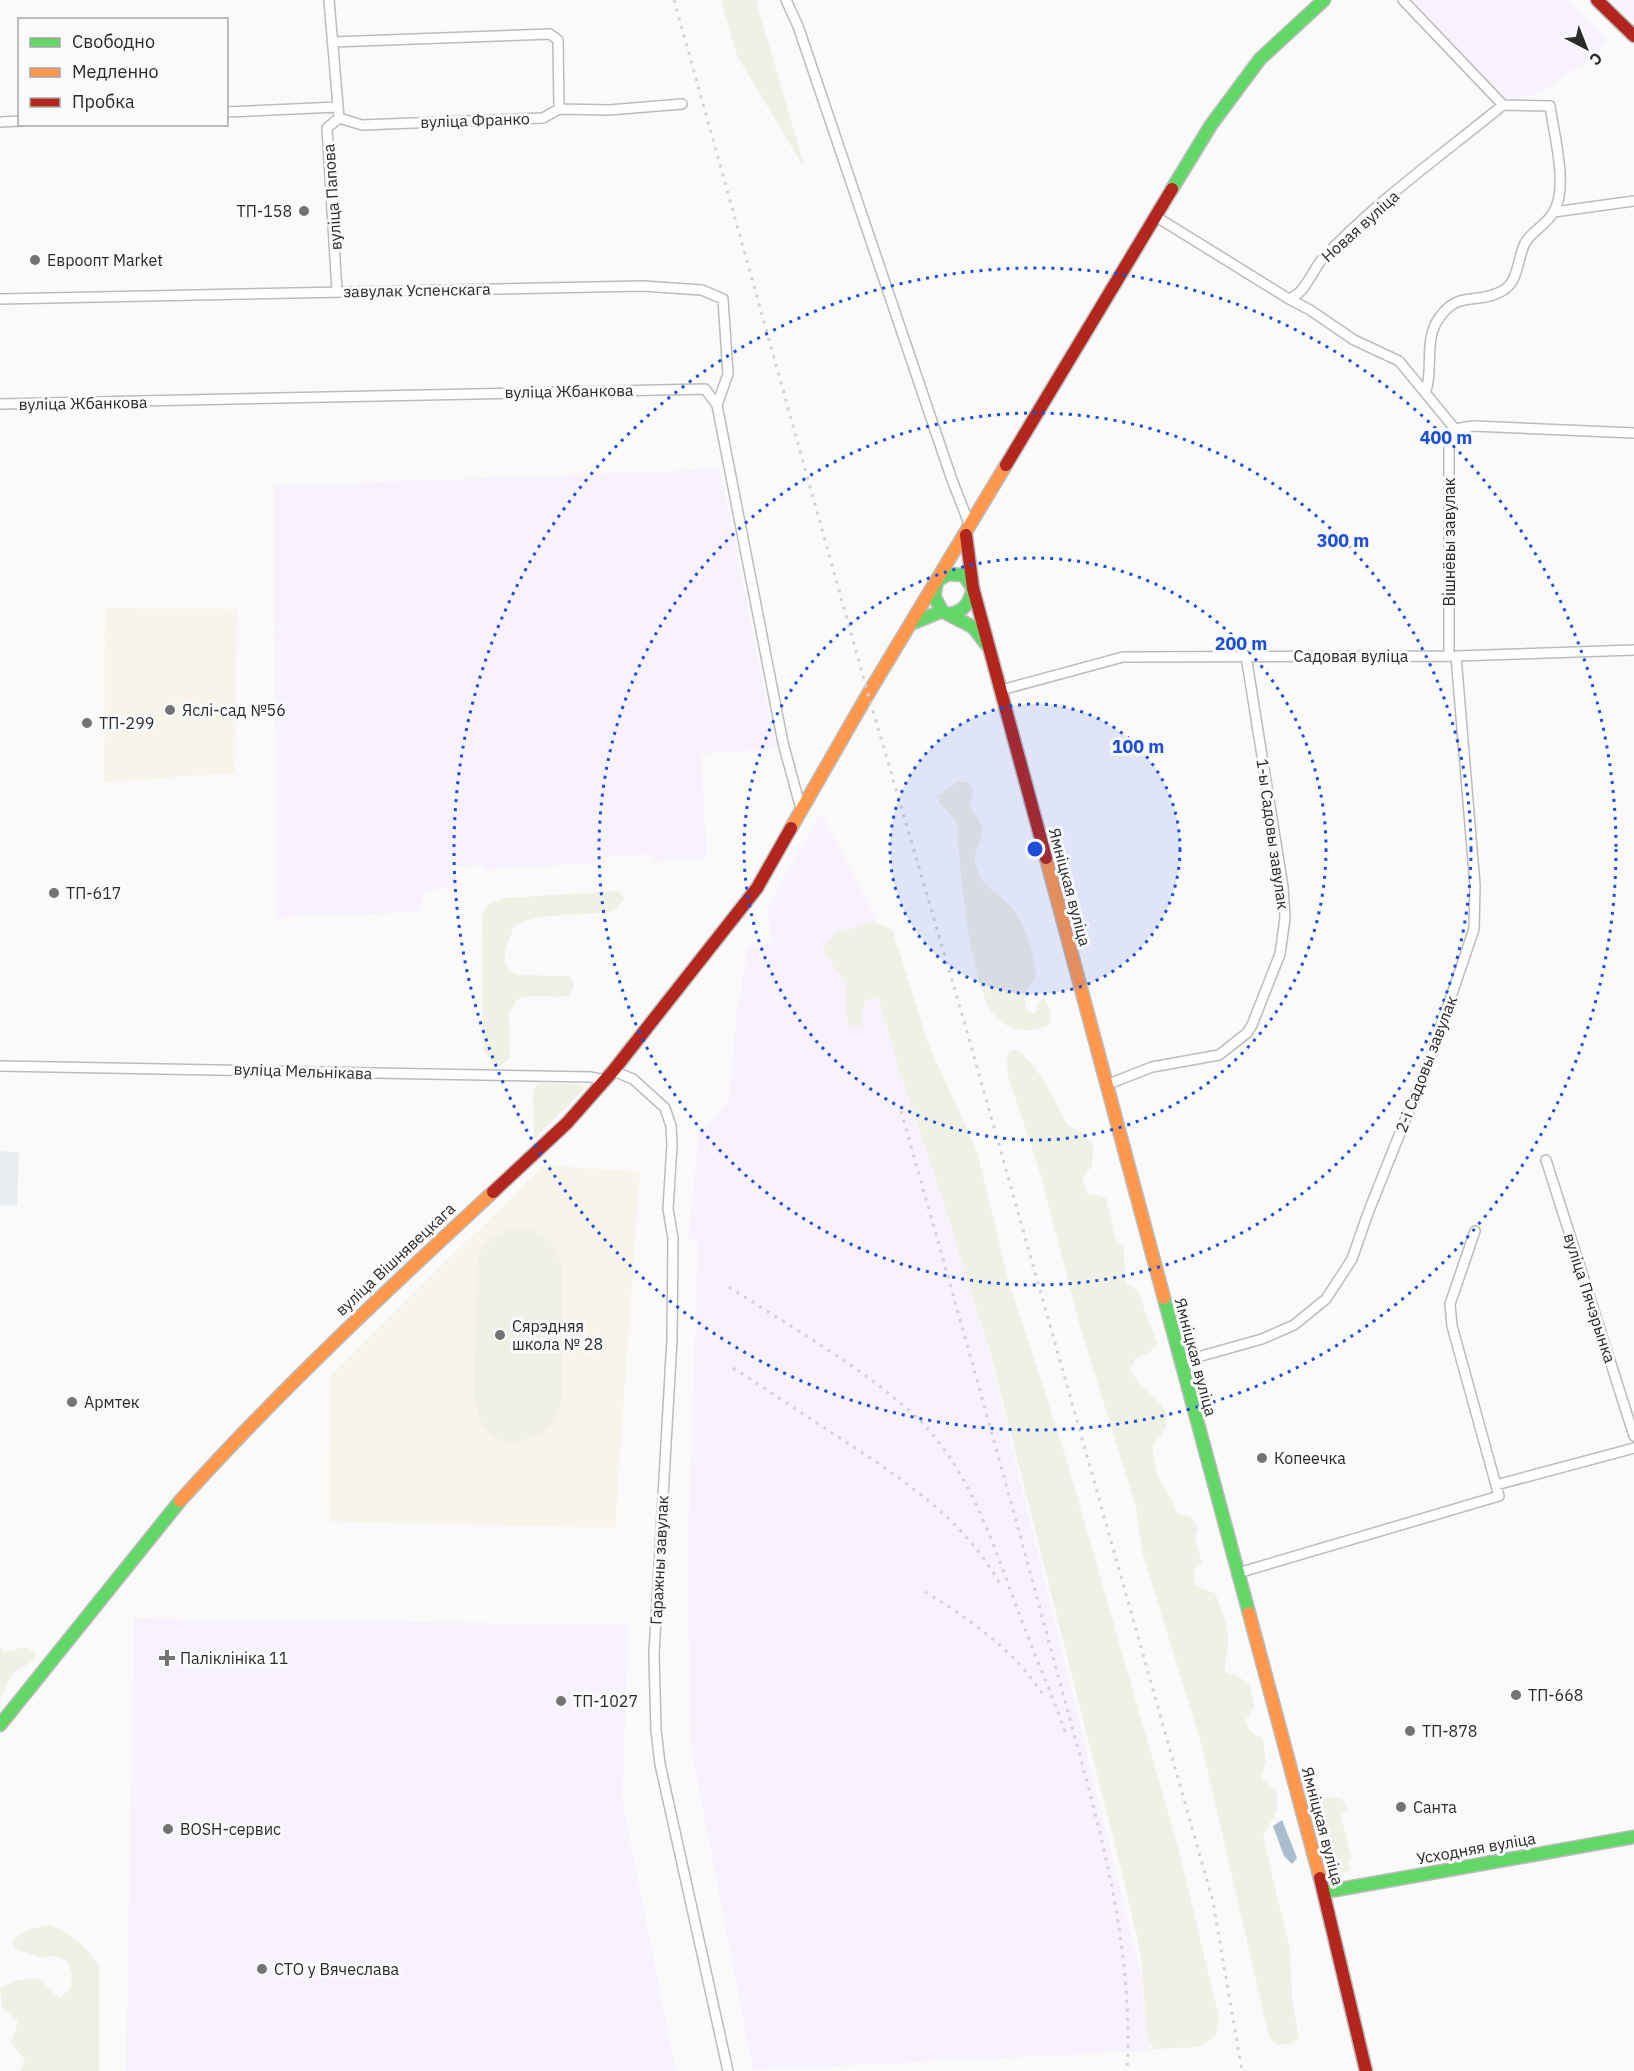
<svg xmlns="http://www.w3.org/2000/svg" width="1634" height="2071" font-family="'IBM Plex Sans',sans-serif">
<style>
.built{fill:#e9ecf1}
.industrial{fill:#f7f2fd}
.education{fill:#f9f4e9}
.green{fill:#eff1e4}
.water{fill:#aabdce}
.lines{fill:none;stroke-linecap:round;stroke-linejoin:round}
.street-casing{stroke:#bcbcbd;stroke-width:12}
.fast-casing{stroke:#bcbcbd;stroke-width:15}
.slow-casing{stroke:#bcbcbd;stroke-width:15}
.jam-casing{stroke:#bcbcbd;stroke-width:15}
.street{stroke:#fefefe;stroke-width:9}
.fast{stroke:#63d668;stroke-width:12}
.slow{stroke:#ff974d;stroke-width:12}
.jam{stroke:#b3261e;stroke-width:12}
.rail{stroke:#d3d3d4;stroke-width:3;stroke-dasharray:3 6;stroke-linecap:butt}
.ring{fill:none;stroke:#1d4ed8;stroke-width:3;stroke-dasharray:3 6}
.poi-dot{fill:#737374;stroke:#f9fafc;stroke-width:2}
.labels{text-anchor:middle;stroke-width:6;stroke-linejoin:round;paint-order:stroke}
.street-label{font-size:16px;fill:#2b2b2c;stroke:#f9fafc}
.poi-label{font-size:16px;fill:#2b2b2c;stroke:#f9fafc;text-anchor:start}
.centre{fill:#1d4ed8;stroke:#f9fafc;stroke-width:3}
.ring-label{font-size:18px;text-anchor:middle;font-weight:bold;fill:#1d4ed8;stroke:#f9fafc;stroke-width:6;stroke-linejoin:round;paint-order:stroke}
</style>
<rect width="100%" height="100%" fill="#fafafb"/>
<path class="built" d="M0,1151L19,1152L17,1205L0,1206Z"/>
<path class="industrial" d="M1412,0H1569L1608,40L1591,58L1538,94L1502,101Z
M1612,0H1634V22Z
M720,469L776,749L701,754L707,859L654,862L653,854L607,857L606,862L484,870L483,865L456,866L457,888L426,890L417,912L276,918L274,486Z
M821,812L879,925L936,1139L1141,1973L1149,2051L753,2070L690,1743L688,1546L698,1241H688L699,1133L729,1101L736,1018L748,947L772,942L767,907Z
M134,1618L629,1625L622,1799L676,2071H126Z"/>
<path class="education" d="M105,608L237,609L235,773L104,782Z
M544,1165L640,1172L615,1528L329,1521L330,1376Z"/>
<path class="green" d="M721,0H756L805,169L737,56Z
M957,782H967L973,790L971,808L983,829C981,839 974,852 975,861C978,887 999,891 1014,911C1027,928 1035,957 1036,977C1027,989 1022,996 1027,1010L1033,1014L1037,1011L1038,1003L1044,998L1051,1012L1050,1024C1031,1034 1012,1033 996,1017C970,991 959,862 957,824C952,812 942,808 936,797Z
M618,891L625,899L614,911C581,917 546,911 515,925L505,949V965L516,975L570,976L574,985L569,996C550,999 537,993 518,999L509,1013L510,1059L499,1066L489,1058L483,1049L482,915L487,905L505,898Z
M872,922L892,929L928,1043L977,1151L1008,1279L1064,1451L1179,1851L1219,2018L1215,2036L1200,2047L1154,2049L1148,2041L1140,1951L1125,1885L990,1352L942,1197L900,1073L879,999H867L861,1012L863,1027H850C840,1006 850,1001 846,985C841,971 828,963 823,949L835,933Z
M1017,1050C1038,1065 1056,1101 1067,1125L1081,1132L1093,1144L1092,1166L1082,1178L1087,1193L1106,1198L1115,1238L1124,1247L1125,1282L1138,1291L1157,1344L1149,1353L1135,1359L1130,1370C1148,1401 1189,1407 1152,1446C1154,1457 1155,1469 1160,1480C1165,1492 1174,1501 1178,1514L1191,1517L1198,1528L1195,1538L1202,1562L1194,1570L1195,1586L1215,1593C1221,1608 1229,1627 1228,1644C1228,1654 1224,1658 1225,1672L1238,1676L1250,1686L1254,1707L1245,1721L1251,1732L1263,1739L1266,1762L1261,1777L1277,1793V1811L1263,1837L1290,1950L1292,1998L1299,2037L1291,2044L1277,2045L1269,2037L1202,1746L1142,1551L1136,1507L1081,1330L1041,1176L1008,1076L1007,1058L1010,1051Z
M538,1083L581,1084L585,1088L534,1139L533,1091Z
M517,1228C548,1231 556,1243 563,1272L562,1399C556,1421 549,1432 527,1439C492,1450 477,1425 474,1394L477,1259C484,1240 499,1233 517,1228Z
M0,1647L4,1652L26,1647L35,1652L36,1659L13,1673L0,1699Z
M1329,1796L1343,1800L1348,1811L1340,1814L1352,1858L1348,1860L1351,1870L1338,1874L1335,1871L1317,1808L1318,1801Z
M49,1925C68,1931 89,1948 99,1966V2071H20L25,2060L11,2043L18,2022L2,2007L0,1988L17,1980L39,1978L59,1998L71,1988L72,1973L67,1961L54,1956L42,1958L15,1949L13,1940L29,1929Z"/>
<path class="water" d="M1282,1820L1297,1858L1292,1864L1284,1856L1273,1826Z"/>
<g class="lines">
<g class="street-casing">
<path id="street" d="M329,0L339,118L327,128L337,291
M786,0L798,26L952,480L970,526
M1403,0L1503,105L1550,106C1554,135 1569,189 1553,213C1546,225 1531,232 1525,243C1517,259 1519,282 1502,291C1475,306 1456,288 1436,323C1425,344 1433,369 1426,391
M332,42L550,34L558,40L559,109
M226,112L338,107
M339,118L362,125L543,118L559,109L609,110L682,104
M0,122L20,121
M1554,212L1634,201
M1155,216L1289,299C1306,293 1312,270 1324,257C1377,201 1443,154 1503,105
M0,299L643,286L702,290L723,299L728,374L717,405
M1289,299L1310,310L1354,340L1399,361L1455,429
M0,404L705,389L717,405L783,743L801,809
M1455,429L1473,426L1634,433
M1449,656V448L1455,429
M1001,690L1123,657L1456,656L1634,650
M0,1066L590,1077L605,1080
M613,1071L633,1079L665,1108L671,1126L672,1145L668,1209L673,1238L672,1339L654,1654L656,1730L660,1764L728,2071
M1106,1085L1152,1067L1219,1055L1247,1033L1252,1025L1280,954L1285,918L1283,887L1246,656
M1546,1160L1634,1436
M1180,1362L1262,1339L1294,1325L1326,1299L1352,1259L1368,1213L1432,1053L1474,929L1475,885L1456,656
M1496,1485L1634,1448
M1238,1573L1499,1496L1452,1326L1450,1304L1475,1231"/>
</g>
<g class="fast-casing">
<path id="fast" d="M1172,189L1211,125L1260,59L1324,0
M942,611L934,596L937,581L948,574L963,575L973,588C970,602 965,611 950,614
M913,623L942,611L973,627L986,644
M1164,1298L1249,1613
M0,1725L180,1501
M1324,1892L1634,1837"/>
</g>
<g class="slow-casing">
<path id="slow" d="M791,828L868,694L1006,465
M1046,858L1164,1298
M180,1501C278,1392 385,1292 493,1192
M1249,1613L1320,1878"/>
</g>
<g class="jam-casing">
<path id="jam" d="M1597,0L1634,36
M1006,465L1172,189
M966,535L973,588L1046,858
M493,1192L567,1123L613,1071L757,888L791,828
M1320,1878L1366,2071"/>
</g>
<use href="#street" class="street"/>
<use href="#fast" class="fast"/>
<use href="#slow" class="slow"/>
<use href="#jam" class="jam"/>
<path class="rail" d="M674,0L868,694L964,1021L1213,1902L1242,2071
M901,1111C953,1293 1004,1475 1053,1657C1089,1793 1135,1929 1127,2071
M729,1287C789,1326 859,1365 912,1413C972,1468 995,1551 1023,1624C1037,1661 1053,1697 1066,1734
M733,1368C769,1391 804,1415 840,1438C901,1478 964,1519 1000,1584
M925,1592C970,1619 1017,1652 1045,1698"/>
</g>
<circle cx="1035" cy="849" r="145" fill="#1d4ed8" fill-opacity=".12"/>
<g class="ring">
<circle cx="1035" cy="849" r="145"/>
<circle cx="1035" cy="849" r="291"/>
<circle cx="1035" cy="849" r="436"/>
<circle cx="1035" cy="849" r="581"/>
</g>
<g class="poi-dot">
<circle cx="304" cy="211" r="6"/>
<circle cx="35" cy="260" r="6"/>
<circle cx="170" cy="710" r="6"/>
<circle cx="87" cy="723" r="6"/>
<circle cx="54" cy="893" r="6"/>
<circle cx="500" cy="1335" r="6"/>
<circle cx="72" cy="1402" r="6"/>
<circle cx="1262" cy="1458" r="6"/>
<path d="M164 1649h6v6h6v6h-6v6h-6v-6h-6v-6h6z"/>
<circle cx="1516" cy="1695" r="6"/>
<circle cx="561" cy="1701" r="6"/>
<circle cx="1410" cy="1731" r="6"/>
<circle cx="1401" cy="1807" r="6"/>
<circle cx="168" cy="1829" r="6"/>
<circle cx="262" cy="1969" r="6"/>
</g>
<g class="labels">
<g class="street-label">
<text transform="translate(475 120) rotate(-2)" y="6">вуліца Франко</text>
<text transform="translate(332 197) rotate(-94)" y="6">вуліца Папова</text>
<text transform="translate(1360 226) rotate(-42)" y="6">Новая вуліца</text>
<text transform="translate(417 290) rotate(-1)" y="6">завулак Успенскага</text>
<text transform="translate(569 391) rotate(-1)" y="6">вуліца Жбанкова</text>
<text transform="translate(83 403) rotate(-1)" y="6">вуліца Жбанкова</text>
<text transform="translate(1449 542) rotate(-90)" y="6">Вішнёвы завулак</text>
<text x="1351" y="662">Садовая вуліца</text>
<text transform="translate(1273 834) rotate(82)" y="6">1-ы Садовы завулак</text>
<text transform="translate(1070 887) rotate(75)" y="6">Ямніцкая вуліца</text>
<text transform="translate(1426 1064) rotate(-69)" y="6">2-і Садовы завулак</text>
<text transform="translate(303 1071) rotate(2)" y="6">вуліца Мельнікава</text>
<text transform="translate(395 1259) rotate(-43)" y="6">вуліца Вішнявецкага</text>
<text transform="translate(1590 1298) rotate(72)" y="6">вуліца Пячэрынка</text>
<text transform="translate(1196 1357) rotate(75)" y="6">Ямніцкая вуліца</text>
<text transform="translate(659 1560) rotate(-87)" y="6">Гаражны завулак</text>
<text transform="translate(1323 1826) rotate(75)" y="6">Ямніцкая вуліца</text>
<text transform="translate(1476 1848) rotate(-10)" y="6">Усходняя вуліца</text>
</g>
<g class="poi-label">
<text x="292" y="217" text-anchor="end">ТП-158</text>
<text x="47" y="266">Евроопт Market</text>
<text x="182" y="716">Яслі-сад №56</text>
<text x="99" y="729">ТП-299</text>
<text x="66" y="899">ТП-617</text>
<text x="512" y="1332">Сярэдняя<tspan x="512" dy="18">школа № 28</tspan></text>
<text x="84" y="1408">Армтек</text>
<text x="1274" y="1464">Копеечка</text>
<text x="180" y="1664">Паліклініка 11</text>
<text x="1528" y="1701">ТП-668</text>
<text x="573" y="1707">ТП-1027</text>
<text x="1422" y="1737">ТП-878</text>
<text x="1413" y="1813">Санта</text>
<text x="180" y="1835">BOSH-сервис</text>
<text x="274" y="1975">СТО у Вячеслава</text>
</g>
</g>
<circle cx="1035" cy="849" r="9" class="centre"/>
<g class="ring-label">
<text x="1446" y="444">400 m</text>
<text x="1343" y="547">300 m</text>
<text x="1241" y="650">200 m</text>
<text x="1138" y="753">100 m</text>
</g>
<rect x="18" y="18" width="210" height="108" fill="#f9fafc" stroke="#a7a7a9" stroke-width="1.5"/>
<rect x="30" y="38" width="30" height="9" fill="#63d668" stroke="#a7a7a9" stroke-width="1.5"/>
<text x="72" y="48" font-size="18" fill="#2b2b2c">Свободно</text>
<rect x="30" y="68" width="30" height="9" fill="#ff974d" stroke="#a7a7a9" stroke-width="1.5"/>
<text x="72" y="78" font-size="18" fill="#2b2b2c">Медленно</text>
<rect x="30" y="98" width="30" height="9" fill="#b3261e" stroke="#a7a7a9" stroke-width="1.5"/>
<text x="72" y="108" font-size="18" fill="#2b2b2c">Пробка</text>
<g transform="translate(1586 48) rotate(138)" stroke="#f9fafc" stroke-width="4.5" paint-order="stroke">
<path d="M0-4.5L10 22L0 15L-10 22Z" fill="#2b2b2c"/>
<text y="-9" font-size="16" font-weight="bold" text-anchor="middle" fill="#2b2b2c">С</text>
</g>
</svg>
